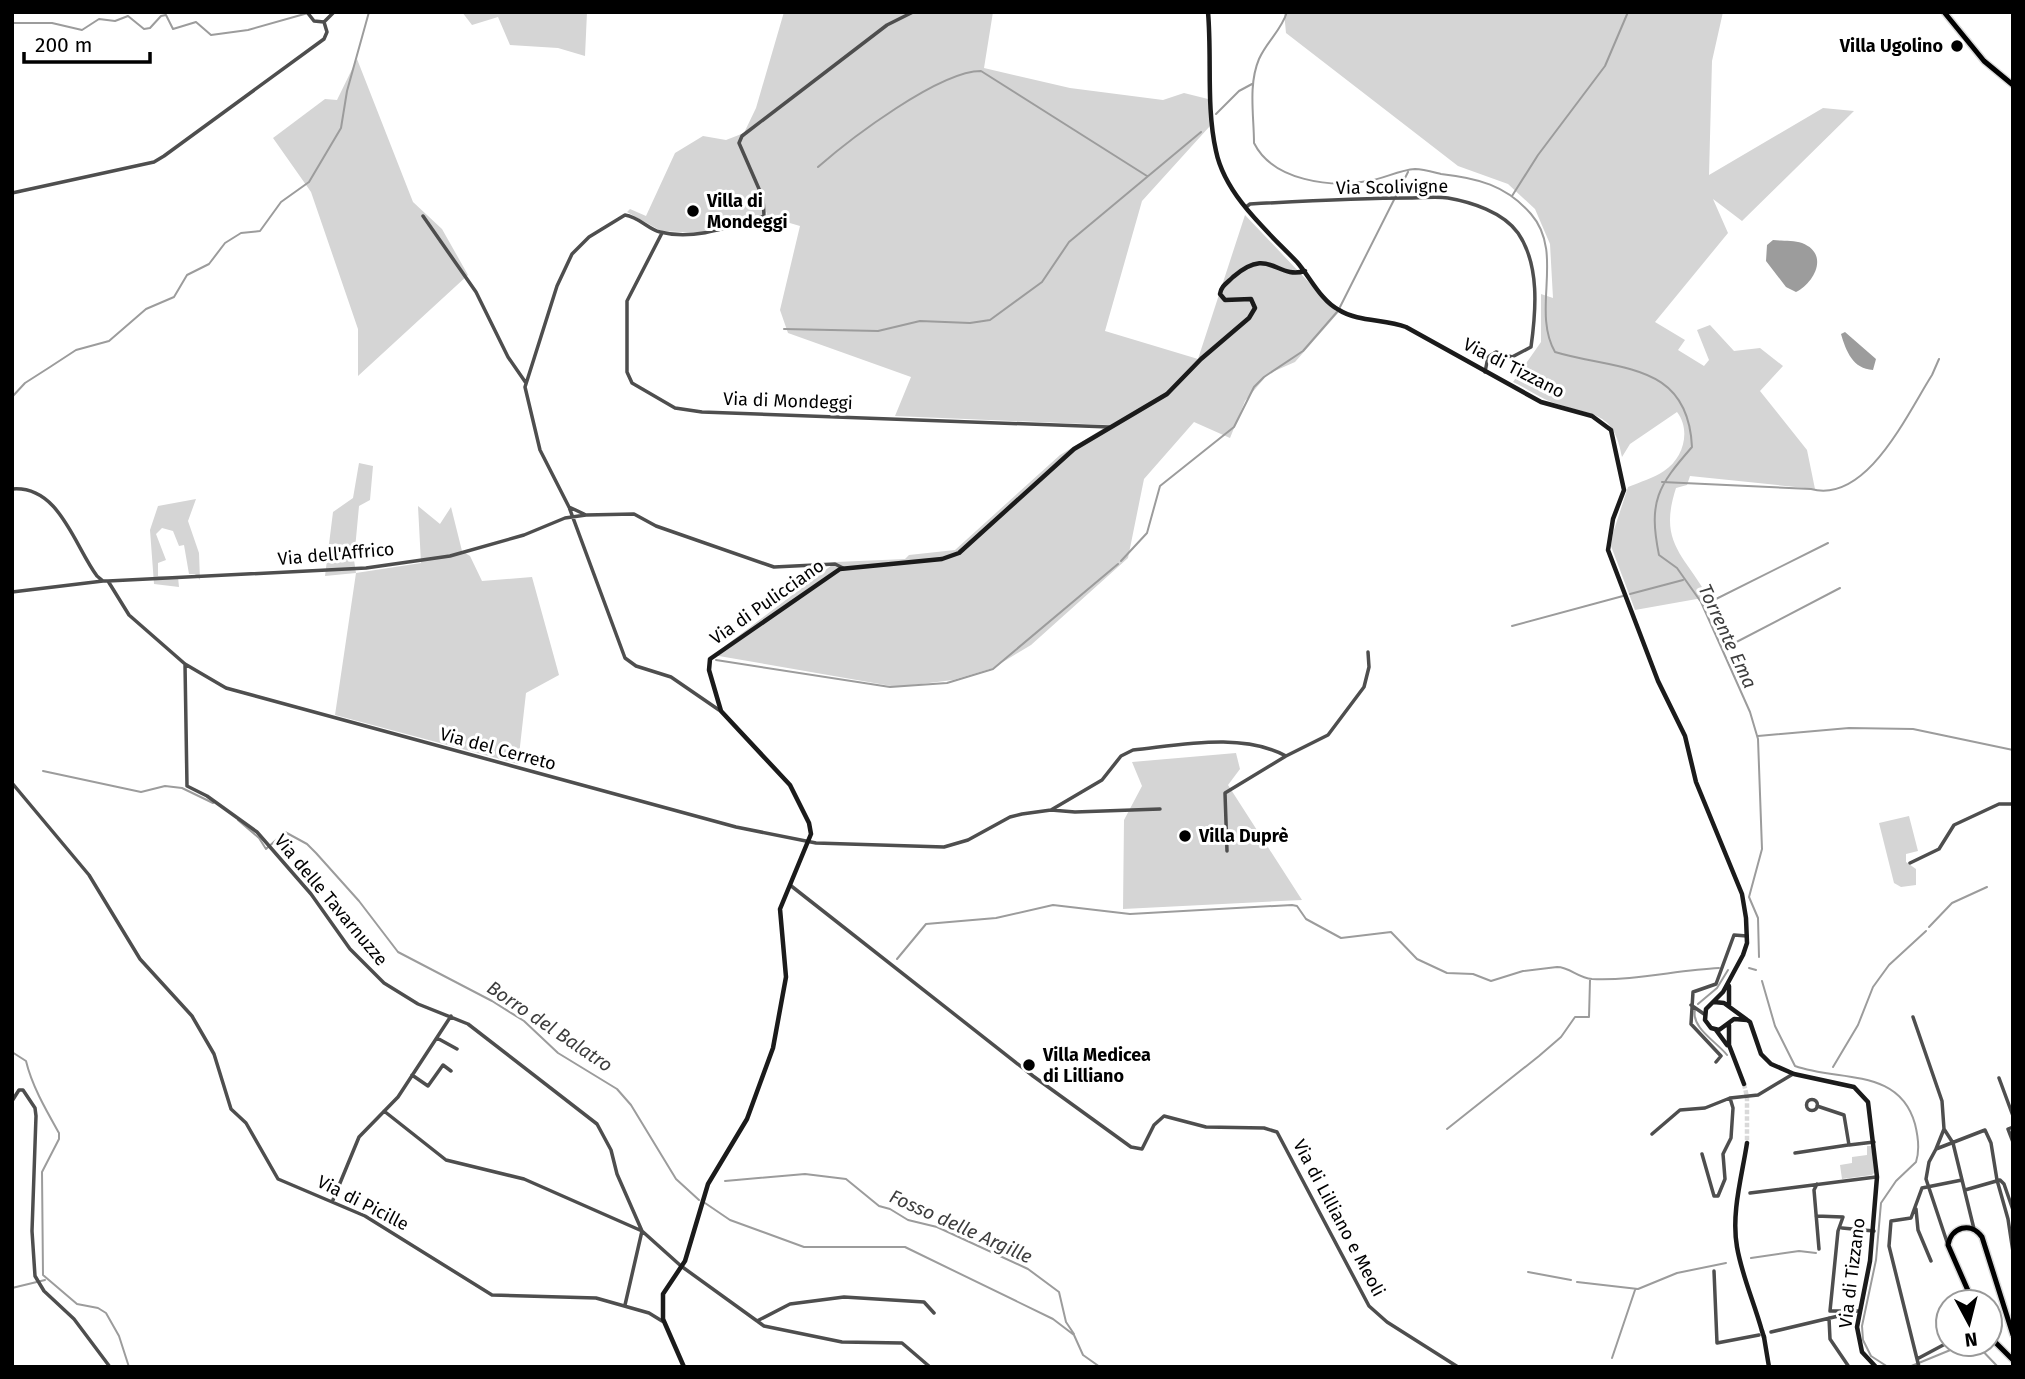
<svg xmlns="http://www.w3.org/2000/svg" width="2025" height="1379" font-family="'Fira Sans',sans-serif">
<style>
.green{fill:#d5d5d5}
.water{fill:#9c9c9c}
.lines{fill:none;stroke-linecap:round;stroke-linejoin:round}
.stream{stroke:#9c9c9c;stroke-width:2}
.secondary-tunnel{stroke:#d9d9d9;stroke-width:4.5;stroke-dasharray:4.5 2;stroke-linecap:butt}
.primary-casing{stroke:#dbdbdb;stroke-width:8}
.street{stroke:#4e4e4e;stroke-width:3.5}
.secondary{stroke:#1b1b1b;stroke-width:4.5}
.primary{stroke:#000;stroke-width:5}
.secondary-bridge{stroke:#1b1b1b;stroke-width:4.5}
.poi-dot{fill:#000;stroke:#fff;stroke-width:2.5}
.labels{text-anchor:middle;stroke-width:6;stroke-linejoin:round;paint-order:stroke}
.poi-label{font-size:18px;font-weight:bold;fill:#000;stroke:#fff;text-anchor:start}
.street-label{font-size:18px;fill:#000;stroke:#fff}
.water-label{font-size:19px;font-style:italic;fill:#3d3d3d;stroke:#fff}
</style>
<rect width="100%" height="100%" fill="#fff"/>
<path class="green" d="M462,12H587L585,56L558,48L510,45L498,17L472,25Z
M784,12H993L984,68L1070,88L1163,100L1184,93L1208,99L1210,126L1142,201L1105,331L1198,359L1245,215L1338,313L1295,362L1268,374L1245,401L1230,438L1194,422L1144,479L1128,558L1031,645L993,668L953,680L897,687L713,655L836,562L905,559L909,555L955,550L1060,455L1109,425L895,416L911,377L788,333L780,310L800,226L766,216L767,212L762,216L700,233L661,231L627,212L630,209L646,216L675,153L703,136L726,140L744,133L756,108Z
M1284,12H1723L1712,61L1709,175L1823,108L1854,111L1742,221L1713,199L1728,233L1655,322L1685,340L1678,350L1704,366L1709,360L1697,330L1710,325L1734,351L1760,348L1783,366L1760,391L1807,450L1815,489L1690,476L1687,485L1676,488C1658,543 1684,554 1708,597L1635,610L1611,546L1613,533L1628,487C1640,482 1654,478 1664,471C1684,458 1691,430 1677,412L1630,444L1622,457C1614,412 1595,416 1557,404C1541,399 1528,389 1513,382L1541,342V294L1553,298L1550,244L1535,209L1508,184L1458,166L1286,33Z
M357,59L413,202L442,229L468,275L358,376V329L311,192L273,138L325,99L337,100Z
M359,463L373,466L370,500L359,506L354,560L356,573L421,563L418,506L440,524L451,507L462,551L470,556L482,581L532,577L559,675L526,693L518,764L335,715L356,573L325,576L333,512L353,498Z
M196,499L188,521L199,553L200,580L195,574H189L184,545L179,546L173,531L162,528L156,534L166,560L158,563V576L178,577L179,587L154,584L150,530L158,506Z
M1236,753L1240,769L1228,785L1302,900L1123,909L1124,820L1142,786L1132,762Z
M1909,816L1918,851L1906,854V862L1916,869V885L1901,887L1894,883L1879,823Z
M1867,1146H1871L1875,1172L1872,1175L1842,1179L1840,1165L1852,1163V1157L1867,1155Z"/>
<path class="water" d="M1773,240C1782,241 1794,240 1802,243C1830,254 1814,283 1796,292L1786,287L1766,261L1767,245Z
M1845,332L1876,359L1873,370C1853,369 1846,351 1841,334Z"/>
<g class="lines">
<path class="stream" d="M1287,12C1281,31 1267,41 1259,59C1248,85 1254,116 1254,143C1273,181 1331,188 1368,181C1383,179 1399,170 1415,169C1423,169 1433,172 1441,174C1477,178 1506,185 1531,214C1565,253 1531,310 1555,352C1618,371 1688,361 1692,447C1658,486 1648,501 1659,555L1677,568L1701,602L1750,712L1758,739L1762,849L1749,897L1758,918L1759,957
M12,23H52L82,30L99,19L115,21L128,16L144,29L150,28L161,16L166,15L173,29L196,22L211,35L248,30L308,13
M1216,114L1239,91L1252,84
M818,167C850,139 939,71 981,71L1147,176
M1512,196L1538,155L1605,66L1628,12
M1340,307L1408,172
M784,329L878,331L920,321L970,323L990,320L1042,282L1069,242L1201,132
M12,397L25,383L50,367L76,350L109,341L146,309L174,297L187,275L209,264L225,243L241,233L260,231L281,202L309,182L341,128L347,91L369,12
M1662,482L1811,489C1867,504 1907,414 1932,375L1939,359
M1121,561L1147,533L1160,486L1234,427L1254,387L1264,377L1303,351L1337,312
M1630,594L1683,580
M1704,605L1828,543
M1512,626L1623,596
M1723,649L1840,588
M716,660L890,687L947,683L993,669L1118,564
M1758,736L1849,728L1913,729L2013,750
M43,771L141,792L165,786L182,788L213,803
M238,820L259,838L266,849L285,832L307,844L316,853L359,901L398,952L492,1001L524,1021L558,1053L617,1089L631,1105L676,1179L699,1200
M1929,927L1952,903L1987,887
M897,959L926,924L996,918L1053,905L1130,914L1292,905L1297,906L1306,919L1341,938L1391,932L1417,959L1447,973L1473,974L1491,981L1523,971L1557,967C1570,967 1578,978 1592,979C1634,981 1677,970 1719,968
M1749,968L1756,970
M1762,981L1775,1026L1795,1066C1839,1082 1899,1067 1915,1124C1918,1136 1920,1150 1916,1162L1896,1181L1881,1203L1876,1260L1862,1326L1863,1340L1871,1356L1888,1367
M1698,1004L1717,988L1728,970
M1695,1010C1691,1028 1717,1042 1727,1055
M12,1052L26,1061C32,1086 46,1110 59,1133V1139L42,1172L43,1275L77,1304L98,1308L106,1313L119,1336L129,1367
M1833,1067L1858,1025L1873,987L1889,965L1926,931
M1447,1129L1539,1056L1561,1037L1575,1017H1589L1590,980
M725,1181L805,1174L846,1179L879,1206L890,1209L908,1220L937,1227L1028,1269L1059,1292L1066,1322L1074,1334
M705,1203L730,1220L804,1247H905L1053,1319L1074,1335L1083,1355L1100,1367
M1751,1258L1799,1251L1816,1253
M1528,1272L1571,1280
M1577,1282L1638,1289L1677,1273L1726,1263
M12,1288L45,1280
M1976,1344L1998,1367
M1612,1358L1635,1290
M1909,1367L1965,1344"/>
<path class="secondary-tunnel" d="M1744,1084L1747,1097V1143"/>
<g class="primary-casing">
<path id="primary" d="M1944,12L1984,61L2013,85
M1973,1302L1948,1245C1951,1227 1971,1221 1982,1237L2013,1335
M1990,1337L2013,1360"/>
</g>
<path class="street" d="M307,12L314,21L324,22
M324,22L334,12
M12,193L154,162L164,156L324,39L327,32L324,22
M1246,207L1250,204C1303,201 1357,198 1410,198C1422,198 1436,196 1448,198C1471,202 1503,212 1518,233C1540,265 1536,311 1531,347L1512,357L1496,352L1488,357L1485,372
M423,216L476,292L508,357L526,383
M662,233L627,301V372L632,383L675,408L702,412L1109,427
M12,489C59,485 74,545 97,576L103,581H108L129,615L185,664L226,688L736,827L816,843L944,847L968,840L1010,817L1022,814L1051,810L1075,812L1160,809
M569,507L584,514
M108,581L366,568L450,556L524,535L565,518L586,515L634,514L656,526L774,567L835,564L843,568
M12,592L103,581
M185,664L187,786L207,796L257,832L311,894L350,949L384,983L418,1004L468,1024L597,1124L611,1150L617,1174L642,1231L681,1266L764,1326L842,1342L902,1343L930,1367
M719,710L671,677L636,666L625,658L569,507L540,450L525,387L557,286L572,254L589,237L625,215C639,217 648,229 660,232C695,241 731,226 764,216L763,198L739,143L742,136L887,25L913,12
M12,783L89,875L140,959L192,1016L214,1054L231,1109L246,1123L278,1179L365,1216L492,1295L596,1298L649,1313L662,1321
M1051,810L1102,780L1121,756L1133,750C1181,745 1242,732 1286,756
M1227,851L1225,793L1286,756L1328,735L1364,687L1369,667L1368,652
M1910,863L1939,849L1954,825L1999,804H2013
M790,885L1033,1076L1131,1147L1142,1149L1154,1125L1164,1116L1206,1127L1264,1128L1277,1132L1369,1306L1387,1322L1458,1367
M1691,1005L1704,1014
M1913,1017L1942,1101L1944,1129L1953,1143L1974,1229
M437,1038L457,1049
M1716,1062L1721,1056L1691,1024L1693,992L1716,984L1734,935L1747,936
M412,1075L428,1086L443,1065L451,1071
M1999,1078L2013,1116
M1806.5 1105a5.5 5.5 0 1 1 11 0a5.5 5.5 0 1 1-11 0Z
M12,1101L19,1090H23L35,1108L36,1116L32,1231L35,1276L44,1291L74,1319L110,1367
M1817,1106L1844,1115L1849,1145L1874,1142
M384,1111L446,1160L524,1179L642,1231
M2013,1127L2008,1129L2013,1142
M1652,1134L1680,1110L1705,1108L1730,1098L1758,1095L1793,1074
M1936,1149L1944,1129
M1795,1153L1848,1145
M1702,1154L1714,1196H1718L1725,1179L1723,1154L1731,1138L1733,1108L1730,1098
M1817,1184L1814,1190L1819,1249
M1965,1190L2000,1180L2004,1184L2013,1210
M1750,1193L1876,1177
M333,1200L359,1137L398,1097L451,1016
M1916,1209L1918,1230L1931,1261
M1816,1216L1843,1217L1838,1231L1830,1311H1860
M1842,1228L1874,1231
M1948,1245L1926,1179L1929,1162L1936,1149L1985,1130L1991,1143L1997,1180L2008,1219L2013,1252
M1714,1271L1717,1343L1759,1335
M625,1305L642,1231
M1829,1318L1830,1339L1849,1367
M757,1321L790,1304L844,1297L924,1302L934,1313
M1771,1332L1851,1313
M1917,1359L1947,1343
M1919,1367L1889,1246L1891,1221L1911,1218L1922,1188L1962,1180"/>
<path class="secondary" d="M1208,12C1212,58 1206,107 1216,151C1225,195 1267,231 1297,262C1310,277 1321,301 1339,310C1358,322 1385,319 1406,327L1541,402L1592,416L1611,430L1624,490L1613,519L1608,550L1658,681L1685,736L1696,782L1742,894L1746,918L1747,943L1743,955L1723,992L1706,1009L1705,1020L1711,1028L1719,1030L1734,1019L1747,1020
M1714,1002L1724,1003L1750,1022L1761,1054L1771,1064L1794,1074L1854,1087L1868,1102L1877,1177L1870,1261L1857,1327L1862,1352L1876,1367
M1729,1006V986
M1729,1025V1045L1744,1084
M1716,1030L1727,1045
M1747,1143C1742,1176 1731,1213 1737,1247C1742,1276 1754,1302 1762,1331
M1764,1337L1769,1367
M684,1367L663,1319V1294L685,1261L708,1184L747,1119L773,1048L786,977L780,909L811,834L809,823L790,785L721,711L709,670L710,659L840,569L942,559L959,553L1074,449L1167,394L1201,359L1249,318L1255,308L1251,299L1225,300L1220,294C1221,286 1227,283 1233,277C1270,245 1276,280 1305,271"/>
<use href="#primary" class="primary"/>
<path class="secondary-bridge" d="M1762,1331L1764,1337"/>
</g>
<g class="poi-dot">
<circle cx="1957" cy="46" r="7"/>
<circle cx="693" cy="211" r="7"/>
<circle cx="1185" cy="836" r="7"/>
<circle cx="1029" cy="1065" r="7"/>
</g>
<g class="labels">
<g class="poi-label">
<text x="1943" y="52" text-anchor="end">Villa Ugolino</text>
<text x="707" y="207">Villa di<tspan x="707" dy="21">Mondeggi</tspan></text>
<text x="1199" y="842">Villa Duprè</text>
<text x="1043" y="1061">Villa Medicea<tspan x="1043" dy="21">di Lilliano</tspan></text>
</g>
<g class="street-label">
<text transform="translate(1392 187) rotate(-1)" y="6">Via Scolivigne</text>
<text transform="translate(1514 368) rotate(27)" y="6">Via di Tizzano</text>
<text transform="translate(788 401) rotate(2)" y="6">Via di Mondeggi</text>
<text transform="translate(336 554) rotate(-5)" y="6">Via dell'Affrico</text>
<text transform="translate(767 602) rotate(-35)" y="6">Via di Pulicciano</text>
<text transform="translate(498 749) rotate(15)" y="6">Via del Cerreto</text>
<text transform="translate(331 900) rotate(50)" y="6">Via delle Tavarnuzze</text>
<text transform="translate(363 1203) rotate(27)" y="6">Via di Picille</text>
<text transform="translate(1339 1218) rotate(62)" y="6">Via di Lilliano e Meoli</text>
<text transform="translate(1852 1273) rotate(-83)" y="6">Via di Tizzano</text>
</g>
<g class="water-label">
<text transform="translate(1728 636) rotate(65)" y="7">Torrente Ema</text>
<text transform="translate(550 1026) rotate(34)" y="7">Borro del Balatro</text>
<text transform="translate(961 1226) rotate(24)" y="7">Fosso delle Argille</text>
</g>
</g>
<rect width="2025" height="1379" fill="none" stroke="#000000" stroke-width="28"/>
<g transform="translate(1969 1323) rotate(173)"><circle r="33" fill="#ffffff" stroke="#999999" stroke-width="2"/>
<path d="M0-5L12 26L0 18L-12 26Z" fill="#000000"/>
<text y="-10" font-size="19" font-weight="bold" text-anchor="middle" fill="#000000">N</text>
</g>
<path d="M24 52v10h126v-10" fill="none" stroke="#000000" stroke-width="3.5"/>
<text x="35" y="52" font-size="21" fill="#000000" stroke="#ffffff" stroke-width="5" paint-order="stroke">200 m</text>
</svg>
